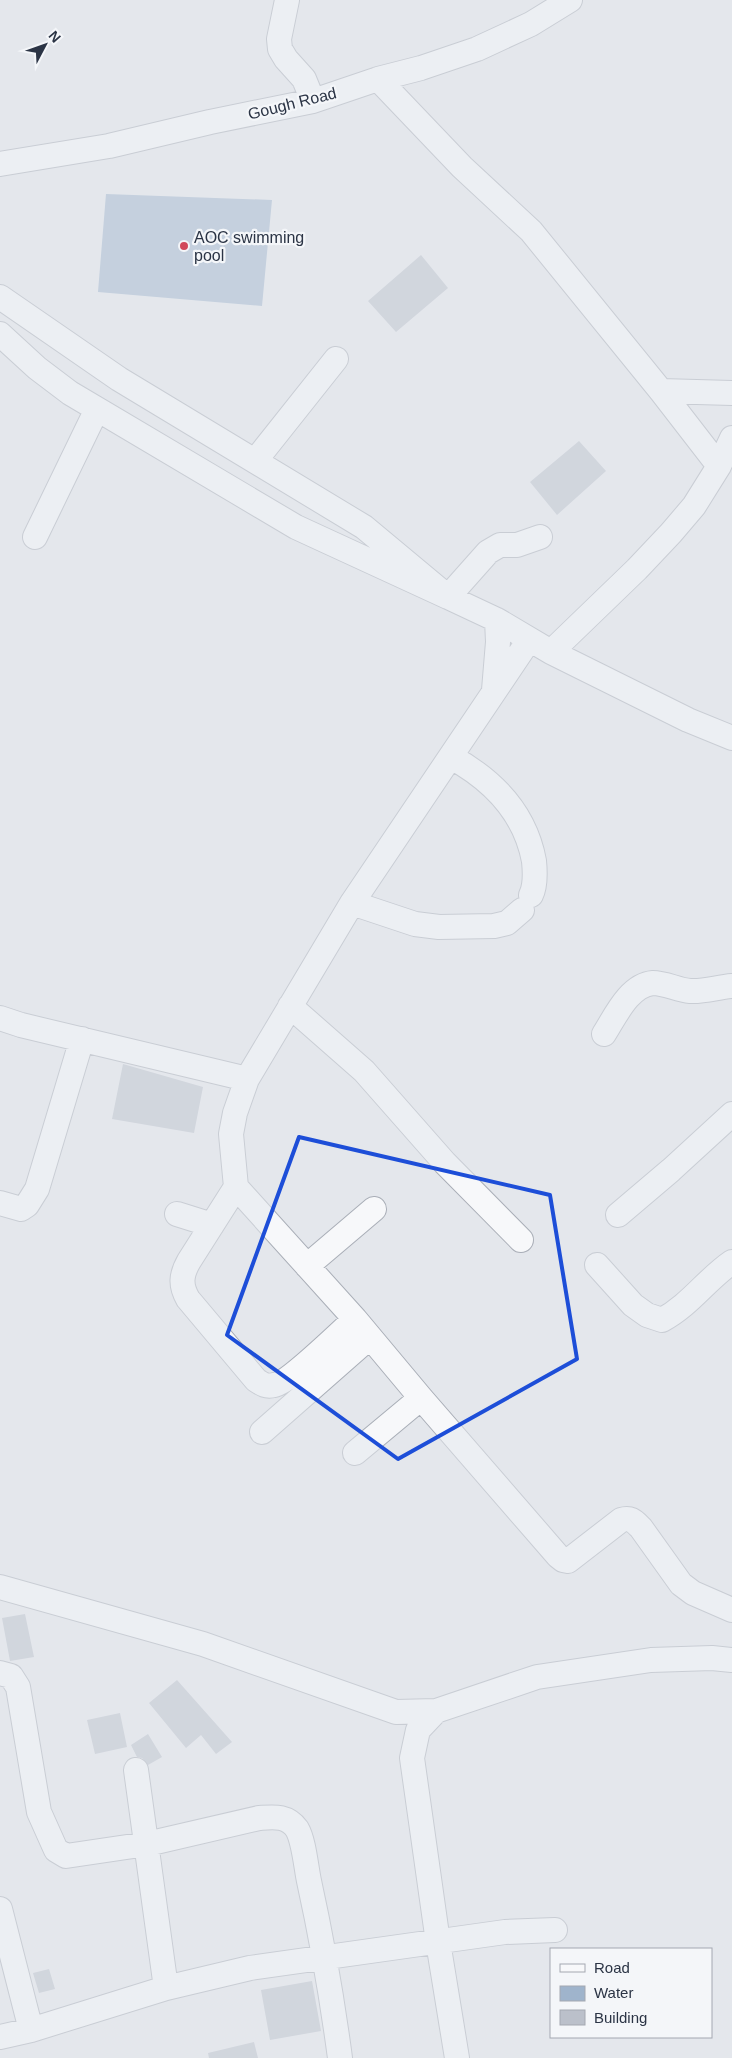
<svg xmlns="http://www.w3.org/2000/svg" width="732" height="2058" font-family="Helvetica,sans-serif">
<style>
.water{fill:#9fb4cc}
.building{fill:#bbc0ca}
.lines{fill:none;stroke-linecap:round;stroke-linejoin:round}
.minor-casing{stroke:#a9aeb7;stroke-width:26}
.minor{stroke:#f7f8fa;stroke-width:24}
.marked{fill:none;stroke:#1d4ed8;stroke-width:4;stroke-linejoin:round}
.poi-dot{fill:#d1495b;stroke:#f4f6f9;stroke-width:2}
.labels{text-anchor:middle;stroke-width:4.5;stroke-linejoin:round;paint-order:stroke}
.street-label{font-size:16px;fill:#2b3445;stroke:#f4f6f9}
.poi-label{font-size:16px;fill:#2b3445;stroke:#f4f6f9;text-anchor:start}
</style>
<rect width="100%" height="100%" fill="#e4e7ec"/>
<path class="water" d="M106,194L272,200L262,306L98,292Z"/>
<path class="building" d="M421,255L448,288L396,332L368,301Z
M579,441L606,471L557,515L530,482Z
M123,1064L203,1087L194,1133L112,1119Z
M25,1614L34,1657L10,1661L2,1618Z
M177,1680L232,1742L216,1754L201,1735L186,1748L149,1703Z
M120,1713L127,1747L95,1754L87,1720Z
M148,1734L162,1757L148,1765L142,1758L137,1757L131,1745Z
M49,1969L55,1989L39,1993L33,1973Z
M312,1981L321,2031L270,2040L261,1990Z
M254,2042L258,2058H209L208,2053Z"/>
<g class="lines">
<g class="minor-casing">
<path id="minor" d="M287,0L279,39L280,49L286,59L304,79L313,101
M378,79L462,167L531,231L661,391L719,466
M0,164L109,146L210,122L313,101L378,79L421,68L477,49L531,24L570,0
M0,297L119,379L364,527L448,597L497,620L551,652L688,720L732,738
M0,334L37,368L70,393L296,527L448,597L488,552L500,545H517L540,537
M661,391L732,393
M255,461L336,359
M35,537L97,409
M551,652L637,569L671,533L694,506L719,466L732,438
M494,690L498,642L497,620
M451,757C493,780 525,812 534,861C535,871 536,885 531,895
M352,903L415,924L439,927L494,926L507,923L522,910
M290,1006L364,1071L445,1163L521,1240
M0,1018L21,1025L247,1079L352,903L529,640
M604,1034C615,1017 629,985 653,983C665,983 678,990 690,991C704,992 718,987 732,986
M247,1079L235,1113L231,1134L236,1187L355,1319L421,1398L558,1556L563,1560L568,1561L621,1520C631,1517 634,1521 641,1528L681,1584L693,1593L732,1610
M236,1187L189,1261C181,1275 180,1285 188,1299L256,1380C262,1384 266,1387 274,1385C289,1383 340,1332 355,1319
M0,1203L21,1209L27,1205L37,1189L82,1039
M177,1214L212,1225
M618,1215L671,1170L732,1114
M597,1265L633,1305L647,1315L662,1320C690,1305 707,1279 732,1262
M307,1266L374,1209
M262,1432L370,1337
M355,1453L421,1398
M0,1587L203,1644L396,1712L436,1711
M0,1673L11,1676L18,1687L39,1812L56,1850L66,1856L147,1844L259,1818C274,1817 287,1815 297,1829C304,1841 306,1867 309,1881C322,1940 332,1998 340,2058
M136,1770L166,1988
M0,1909L31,2030
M0,2037L31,2030L166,1988L250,1968L505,1932L555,1930
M457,2058L438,1942L412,1758L418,1730L436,1711L537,1677L651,1660L712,1658L732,1660"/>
</g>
<use href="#minor" class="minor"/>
</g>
<path d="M0 0H732V2058H0ZM299,1137L550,1195L577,1359L398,1459L227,1335Z" fill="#e4e7ec" fill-opacity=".55" fill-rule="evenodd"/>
<path class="marked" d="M299,1137L550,1195L577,1359L398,1459L227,1335Z"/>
<circle class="poi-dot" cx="184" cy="246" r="5"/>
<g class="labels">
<g class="street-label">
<text transform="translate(292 103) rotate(-14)" y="6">Gough Road</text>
</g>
<g class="poi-label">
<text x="194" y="243">AOC swimming<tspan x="194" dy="18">pool</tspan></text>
</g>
</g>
<rect x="550" y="1948" width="162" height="90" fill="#f4f6f9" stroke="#a4a8b1"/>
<rect x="560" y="1964" width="25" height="8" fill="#f7f8fa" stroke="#a4a8b1"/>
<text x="594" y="1973" font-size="15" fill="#2b3445">Road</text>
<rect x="560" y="1986" width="25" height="15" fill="#9fb4cc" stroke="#a4a8b1"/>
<text x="594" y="1998" font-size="15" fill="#2b3445">Water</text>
<rect x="560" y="2010" width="25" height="15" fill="#bbc0ca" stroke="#a4a8b1"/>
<text x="594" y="2023" font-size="15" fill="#2b3445">Building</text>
<g transform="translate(45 45) rotate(49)" stroke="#f4f6f9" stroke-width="4" paint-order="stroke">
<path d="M0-4L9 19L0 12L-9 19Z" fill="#2b3445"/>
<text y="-8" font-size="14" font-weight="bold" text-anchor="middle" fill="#2b3445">N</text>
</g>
</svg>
